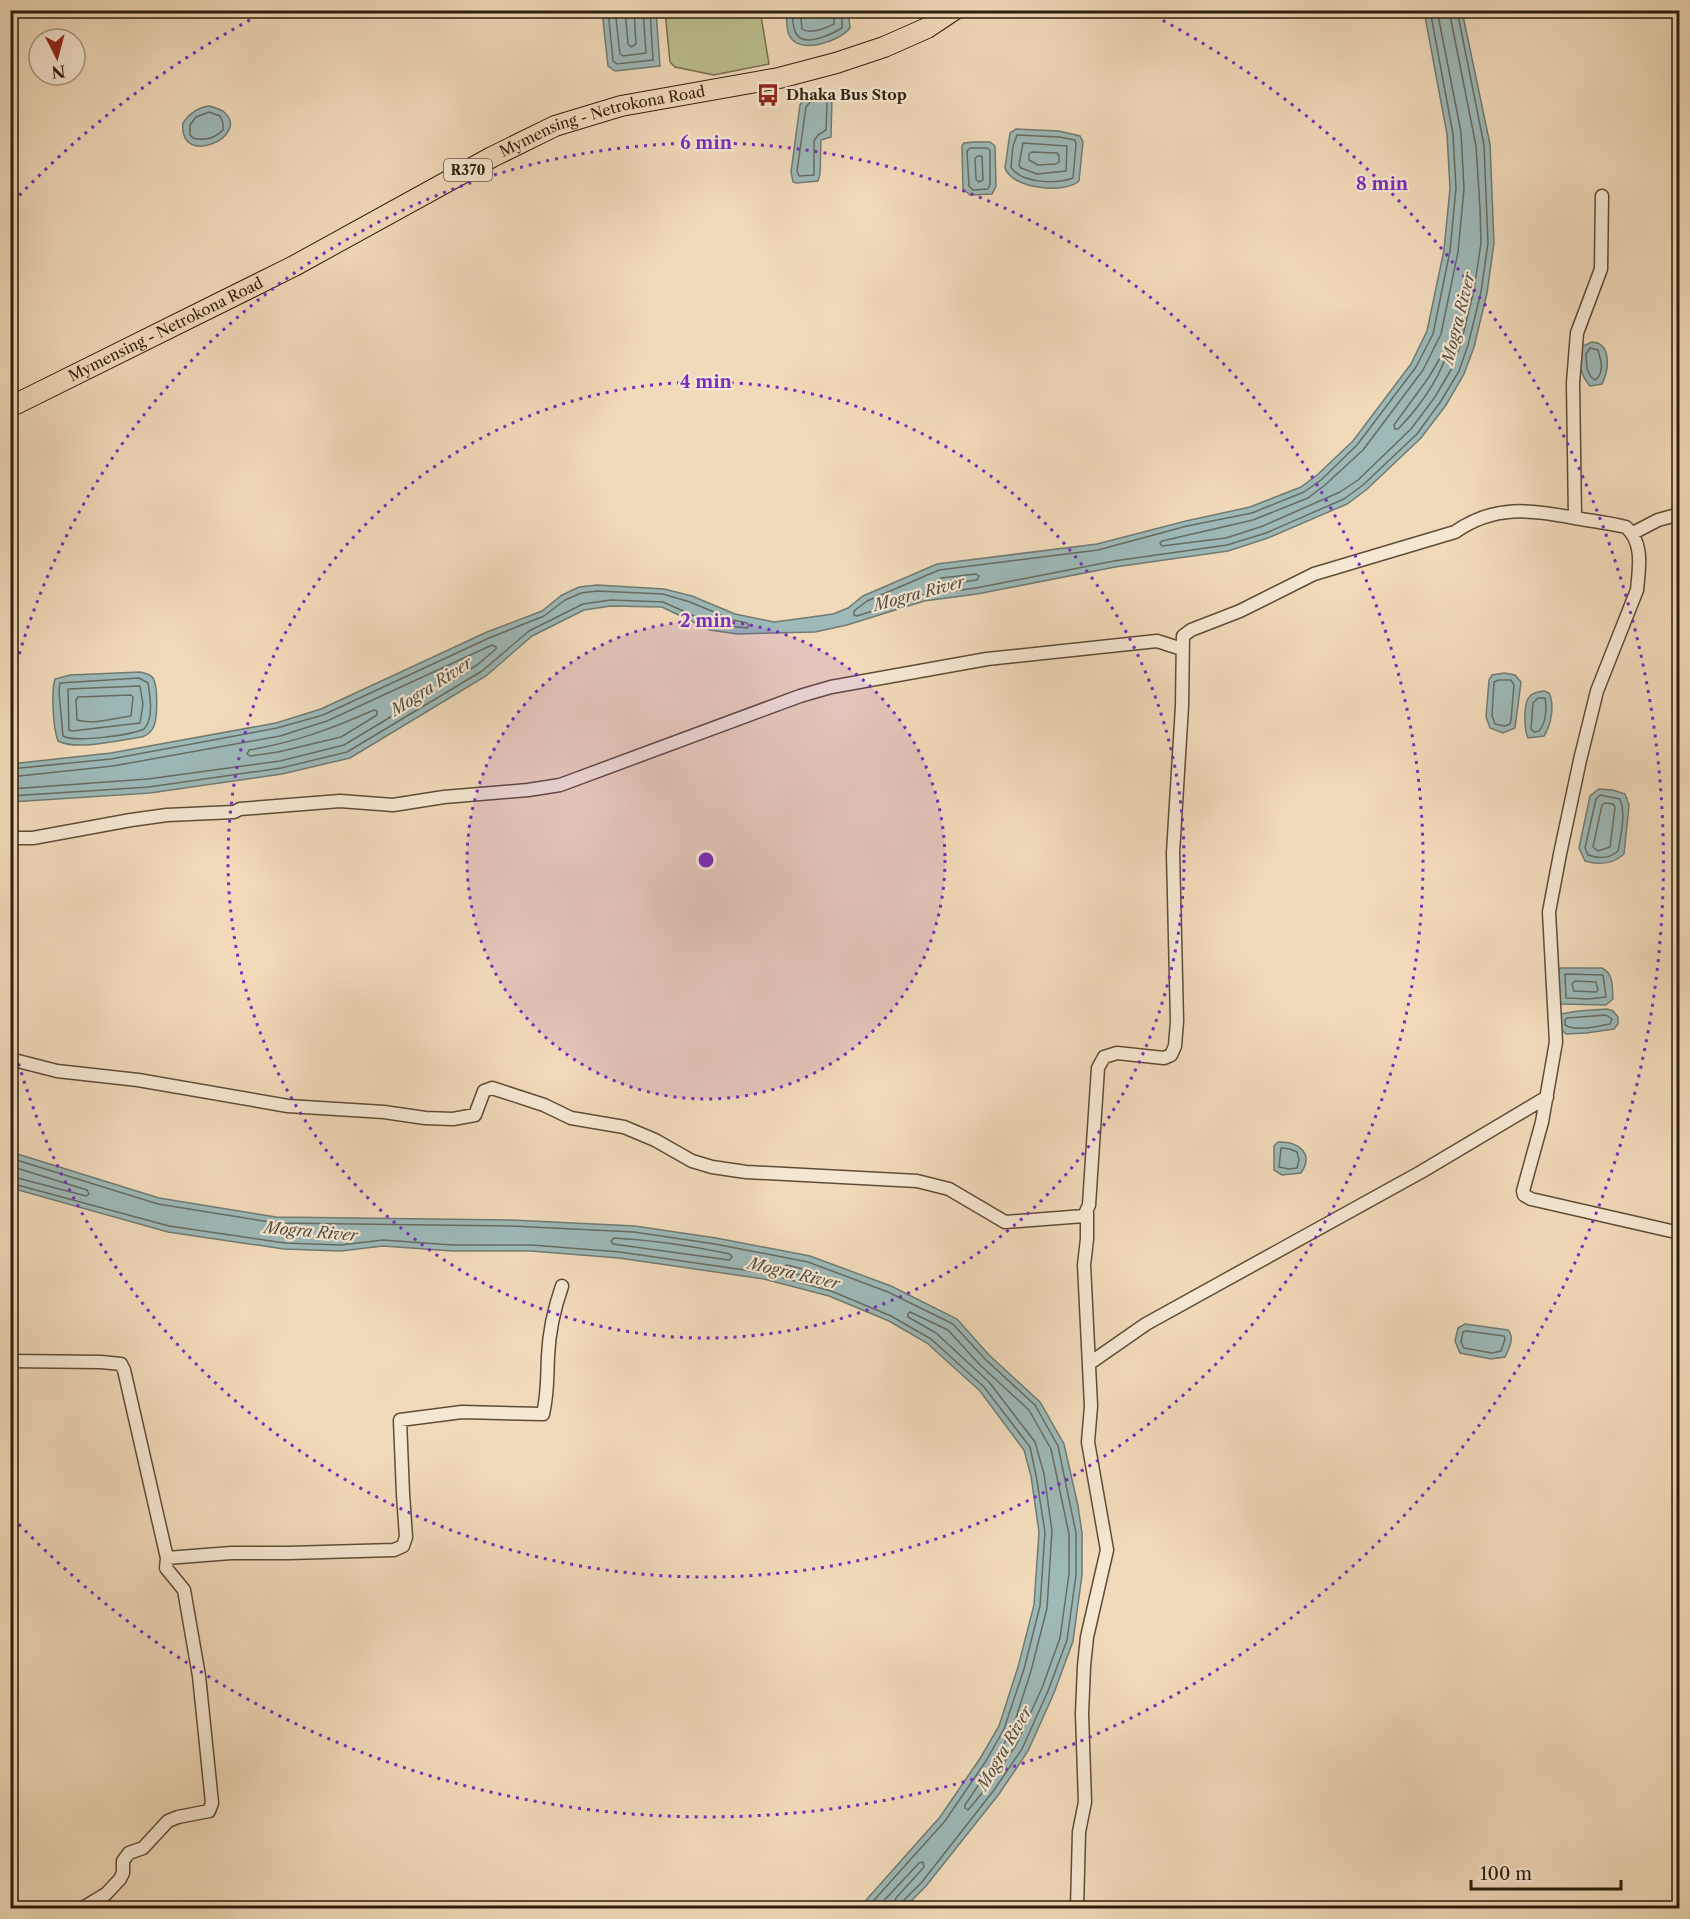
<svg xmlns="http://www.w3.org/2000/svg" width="1690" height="1919" font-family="'Libre Caslon Text',serif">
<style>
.green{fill:#bbbf8f;stroke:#746e4c;stroke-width:1.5}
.water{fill:#9db9b8;stroke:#707b72;stroke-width:1.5}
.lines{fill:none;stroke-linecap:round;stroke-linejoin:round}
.shore{stroke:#656c61;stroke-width:1.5}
.street-casing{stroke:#5e4d36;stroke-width:15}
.primary-casing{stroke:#2d1e0a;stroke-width:22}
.street{stroke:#f6e7d2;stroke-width:12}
.primary{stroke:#f1daba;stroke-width:20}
.ring{fill:none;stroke:#7b2cbf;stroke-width:3;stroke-dasharray:3 6}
.labels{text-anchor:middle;stroke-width:4.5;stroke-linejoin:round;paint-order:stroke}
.shield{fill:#f6e7d2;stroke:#695a46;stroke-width:1.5}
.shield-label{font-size:14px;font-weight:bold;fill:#2d1e0a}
.poi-label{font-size:15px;font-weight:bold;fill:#2d1e0a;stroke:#f6e7d2;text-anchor:start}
.street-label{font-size:15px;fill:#2d1e0a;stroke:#f6e7d2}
.water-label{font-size:16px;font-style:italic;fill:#4f4c3e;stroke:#f6e7d2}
.centre{fill:#7b2cbf;stroke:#f6e7d2;stroke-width:3}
.ring-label{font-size:18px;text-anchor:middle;font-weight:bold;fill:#7b2cbf;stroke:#f6e7d2;stroke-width:4.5;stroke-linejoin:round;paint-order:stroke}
</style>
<rect width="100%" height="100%" fill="#f1daba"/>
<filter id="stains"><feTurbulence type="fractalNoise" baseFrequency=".00333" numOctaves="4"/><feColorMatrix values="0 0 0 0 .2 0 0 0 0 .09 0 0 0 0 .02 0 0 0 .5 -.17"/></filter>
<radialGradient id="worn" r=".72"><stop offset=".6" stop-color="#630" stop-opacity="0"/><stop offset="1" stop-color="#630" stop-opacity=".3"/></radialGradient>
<path class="green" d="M665,11H770V13L761,16L769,64L714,75L675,67L670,62Z"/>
<path class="water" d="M602,11H656L660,66L615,71L608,66Z
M786,11H848L850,28C840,41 799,56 789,35C786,28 787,18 786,11Z
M1424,11H1462L1490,144L1494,243L1487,293L1474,347L1464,374L1446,405L1421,438L1366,490L1347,504L1268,538L1228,551L1115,567L977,594L924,601L847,625L815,632L737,634L710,630L662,607L611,606L584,610L532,636L486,676L350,758L282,774L150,793L11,802V764L111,753L276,723L321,709L487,632L542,611L562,595L579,587L597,585L664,589L692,596L735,614L774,622L797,619L833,614L848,608L863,596L937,564L1097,544L1186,521L1250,507L1301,487L1317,475L1353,441L1411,364L1427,331L1444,250L1450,188L1447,134Z
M818,93H826L832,98L831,137L821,140L820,174L818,181L796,183L793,182L791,172L800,105L806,96Z
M210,106C214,108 221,109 224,112C252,136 178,169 183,123C190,113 198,107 210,106Z
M1016,129L1059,131L1080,136L1083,142L1079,181C1065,194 1012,189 1005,168L1010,133Z
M974,142H990L995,146L996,186L992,194L970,195L963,189L962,146L964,143Z
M1592,342C1612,343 1609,370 1602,384L1590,386C1581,376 1576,359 1583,346Z
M140,672C144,673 150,674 153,678C158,686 158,720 153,728C151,732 147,735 142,737C121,740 76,751 58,741C53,728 51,692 55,679L70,675Z
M1504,673L1515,675L1521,682L1515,728L1503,733L1490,728L1486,717L1489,680L1492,675Z
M1544,691L1549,693C1555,705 1551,725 1544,736L1528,738C1524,730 1523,703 1530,696C1534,692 1539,692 1544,691Z
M1599,789L1613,790L1625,794L1629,805L1624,854C1612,865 1599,865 1585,861L1579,848L1590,796Z
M1560,968H1602C1614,974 1612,987 1613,999L1606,1005L1561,1004L1559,1002L1558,973Z
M1607,1009L1613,1011L1618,1017V1024L1614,1029L1586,1033L1566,1034L1560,1028L1559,1017L1561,1014L1578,1011Z
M1278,1142C1297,1141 1315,1153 1301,1173L1282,1175L1274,1170V1146Z
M11,1152L159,1198L276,1217L512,1220L635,1226L716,1238L810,1256L891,1286L957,1319L989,1355L1040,1402L1064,1444L1078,1506L1082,1533V1575L1073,1641L1054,1693L1028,1751L999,1794L926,1886L904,1908H859L940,1817L981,1757L999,1726L1018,1667L1034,1605L1039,1532L1031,1476L1024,1450L980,1391L927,1343L889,1321L829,1296L764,1279L619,1258L531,1251H453L383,1246L341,1251L284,1249L168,1232L11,1188Z
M1465,1324L1508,1330C1515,1337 1509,1349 1505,1357L1491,1359L1460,1353L1455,1341L1458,1328Z"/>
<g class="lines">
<path class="shore" d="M608,10L613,61L617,64L653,60L650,10
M615,10L620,54L623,56L646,53L643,10
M625,10L628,44L631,47L636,44L634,10
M792,10C793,18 792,29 797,35C806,47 832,34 842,28V10
M800,10L802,29C811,35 825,28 834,24V10
M1430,10L1453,134L1456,188L1450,251L1433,334L1416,367L1357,445L1321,480L1304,492L1252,513L1187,526L1098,550L939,570L867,601L854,611V615L857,616L923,595L976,588L1114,561L1227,545L1266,533L1344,499L1363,485L1417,434L1441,401L1459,371L1468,345L1481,292L1488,243L1484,145L1457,10
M1437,10L1461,132L1464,189L1458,252L1441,334L1423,370L1363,450L1325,485L1308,498L1253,520L1162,541L1160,543L1162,546L1226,538L1263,526L1340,492L1358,480L1411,429L1435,397L1452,368L1461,343L1474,290L1481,243L1480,208L1476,146L1449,10
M819,99H824L827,102L826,130L818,135L814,141V175L799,176L797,171L806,107L810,102Z
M209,112L220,116L223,123V130C215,138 204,141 193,138L190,135V125L196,117Z
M1017,135L1059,137L1075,140L1076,144L1073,178C1057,184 1021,184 1011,167L1013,146Z
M1023,143L1067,146L1066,171L1037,174L1021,168L1019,165Z
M970,148H987L990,150V184L988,189L973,190L969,186L967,151Z
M1032,152L1057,153L1059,156V162L1056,164L1038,165L1029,160V154Z
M978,156H982L983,180L979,182L976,179L975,158Z
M1590,348L1598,350C1601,360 1605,373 1595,380L1591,377L1587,369L1586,354Z
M1443,353L1446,356C1438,381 1417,410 1398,429H1395L1394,425L1429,377Z
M976,574L979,576L977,580L938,585L935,583L941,578Z
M139,678L148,683C150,696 154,719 144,729C131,735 75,743 63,736L59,692L60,683Z
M1499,680H1511L1514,685L1511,720L1510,724L1505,726L1495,724L1492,716L1494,682Z
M140,686L143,704L140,723L72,731L69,730L68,689Z
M131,695L133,697L131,716C116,718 92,725 77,720L76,700L78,697Z
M1538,698H1545C1547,708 1546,723 1539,731L1534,732L1531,729L1533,703Z
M374,710L377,711V715L341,737L278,752L250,756L247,754L249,750C296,742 331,729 374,710Z
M10,769L111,759L277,728L323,715L489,638L544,616L565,600L581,593L597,591L663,594L690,602L733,620L747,623L749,625L747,628L712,624L663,602L611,600L583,604L529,631L482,671L347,752L281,768L149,787L10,796
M10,777L113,766L280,736L327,721L492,645L496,647V649L477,665L344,745L280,761L148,779L10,789
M1600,795L1620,799C1626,814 1621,835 1618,851C1609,859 1599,859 1588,855L1585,848L1596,799Z
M1605,803L1613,804L1615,807L1610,847L1598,851L1593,847L1602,805Z
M1565,974L1603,975L1606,997L1589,999L1566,998Z
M1575,981L1596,982L1598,990L1596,992L1574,991L1572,984Z
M1606,1015L1612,1019L1610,1024C1598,1026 1577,1032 1565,1025V1020L1567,1018Z
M1281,1148L1290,1149L1297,1152L1299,1160L1297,1168L1289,1169L1279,1167Z
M10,1158L158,1204L276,1223L512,1226L634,1232L715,1244L808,1262L888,1292L953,1324L985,1359L1035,1405L1058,1446L1076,1533V1575L1067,1640L1048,1691L1022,1749L994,1790L922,1882L902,1902L901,1908
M10,1166L87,1190L89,1194L86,1196L10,1176
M10,1183L169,1226L285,1243L341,1245L383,1240L453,1245H532L620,1252L765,1273L831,1291L891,1316L931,1339L984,1387L1030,1447L1036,1475L1045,1532L1040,1606L1024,1669L1004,1729L986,1761L945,1821L867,1908
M614,1238C653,1240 692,1246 730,1254L732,1257L729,1260L613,1244L611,1241Z
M787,1265L818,1273L819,1277L816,1279L785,1271L783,1267Z
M910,1312L948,1330L980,1365L1029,1410L1051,1449L1069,1534V1574L1060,1638L1042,1688L1016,1745L988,1786L968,1810L965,1808V1805L992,1765L1012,1730L1031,1671L1047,1608L1052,1531L1044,1474L1035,1442L989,1382L936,1333L908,1317V1314Z
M1466,1331L1504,1336L1505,1339L1501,1351L1492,1353L1464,1348L1461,1342L1463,1332Z
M877,1908L919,1863L923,1862L924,1867L896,1898L893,1908"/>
<g class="street-casing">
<path id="street" d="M1575,518L1573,383L1577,333L1601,269L1602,196
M1633,533L1658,520L1680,514
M10,838H33L131,820L167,815L234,812L240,809L340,801L393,805L444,797L528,790L560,785L800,696L831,687L987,659L1157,641L1182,649
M10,1059L57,1071L138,1080L288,1106L384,1112L425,1118L453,1119L475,1115L484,1091L492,1088L544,1105L571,1118L624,1127L655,1140L692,1161L712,1167L746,1172L917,1181L949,1189L1005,1222L1084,1216L1089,1205L1098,1068L1104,1057L1117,1053L1164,1058L1171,1055L1175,1046L1177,1021L1173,853L1182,706L1183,636L1191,630L1240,611L1314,574L1455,532C1495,504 1530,510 1575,518C1592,521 1609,523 1626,527C1644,543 1639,568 1637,590L1597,691L1580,760L1560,854L1549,912L1556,1042L1542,1122L1523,1191L1524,1195L1531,1199L1680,1233
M10,1361L101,1362L121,1364L124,1370L167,1558L166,1568L184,1590L199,1676L211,1793L212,1803L209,1811L178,1817L168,1821L143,1848L129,1853L123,1861V1873L120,1879L106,1894L83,1908
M1090,1363L1146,1324L1421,1172L1547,1097
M167,1558L231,1553H289L394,1550L403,1546L406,1537L403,1494L400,1420L462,1412L543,1414C548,1393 547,1377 548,1356C549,1332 554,1309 562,1286
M1077,1908L1079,1832L1085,1802L1082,1714L1084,1666L1087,1637L1107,1550L1088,1442L1091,1406L1084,1265L1087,1239V1212"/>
</g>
<g class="primary-casing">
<g id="primary">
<path id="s1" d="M10,407L294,266L492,157L555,126L621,106L779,78L836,63L884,47L927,28L954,10"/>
</g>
</g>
<use href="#street" class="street"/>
<use href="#primary" class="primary"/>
</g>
<circle cx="706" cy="860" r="239" fill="#7b2cbf" fill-opacity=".12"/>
<g class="ring">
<circle cx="706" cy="860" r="239"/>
<circle cx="706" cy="860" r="478"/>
<path d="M12 680A717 717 0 1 1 12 1040"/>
<path d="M13 202A956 956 0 0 1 265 12M1147 12A956 956 0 1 1 13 1518"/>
</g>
<defs>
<g id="bus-bare" transform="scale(1.8)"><path d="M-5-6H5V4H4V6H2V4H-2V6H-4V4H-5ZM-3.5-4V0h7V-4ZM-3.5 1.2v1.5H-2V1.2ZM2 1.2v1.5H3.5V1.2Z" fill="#8f2418" stroke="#f6e7d2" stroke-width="2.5" paint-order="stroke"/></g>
</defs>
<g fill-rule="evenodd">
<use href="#bus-bare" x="768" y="95"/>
</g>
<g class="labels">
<rect class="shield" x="444" y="159" width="48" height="22" rx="4.5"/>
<g class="shield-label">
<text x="468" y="175">R370</text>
</g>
<g class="poi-label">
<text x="786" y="100">Dhaka Bus Stop</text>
</g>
<g class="street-label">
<text dy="5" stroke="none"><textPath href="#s1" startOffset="660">Mymensing - Netrokona Road</textPath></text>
<text dy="5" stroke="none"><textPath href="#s1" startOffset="174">Mymensing - Netrokona Road</textPath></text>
</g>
<g class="water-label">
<text transform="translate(1458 318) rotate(-76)" y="6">Mogra River</text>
<text transform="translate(919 593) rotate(-15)" y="6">Mogra River</text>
<text transform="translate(431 686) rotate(-33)" y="6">Mogra River</text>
<text transform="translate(311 1231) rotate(5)" y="6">Mogra River</text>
<text transform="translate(794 1273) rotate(13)" y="6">Mogra River</text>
<text transform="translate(1004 1748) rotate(-60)" y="6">Mogra River</text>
</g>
</g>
<circle cx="706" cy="860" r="9" class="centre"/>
<g class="ring-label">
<text x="706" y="149">6 min</text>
<text x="1382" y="190">8 min</text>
<text x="706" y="388">4 min</text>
<text x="706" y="627">2 min</text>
</g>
<rect width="1690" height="1919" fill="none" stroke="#f1daba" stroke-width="36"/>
<rect x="12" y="12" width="1666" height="1895" fill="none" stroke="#2d1e0a" stroke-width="3"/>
<rect x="18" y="18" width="1654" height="1883" fill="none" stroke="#2d1e0a" stroke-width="1.5"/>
<g transform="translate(57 57) rotate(174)"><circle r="28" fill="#f6e7d2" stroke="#a69782" stroke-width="1.5"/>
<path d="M0-4.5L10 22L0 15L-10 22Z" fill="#8f2418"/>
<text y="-9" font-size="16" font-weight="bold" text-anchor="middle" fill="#2d1e0a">N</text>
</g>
<path d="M1471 1880v9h150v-9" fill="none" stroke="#2d1e0a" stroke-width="3"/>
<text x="1480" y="1880" font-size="18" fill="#2d1e0a" stroke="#f6e7d2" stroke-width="4.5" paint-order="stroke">100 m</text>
<rect width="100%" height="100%" filter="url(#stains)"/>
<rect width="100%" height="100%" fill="url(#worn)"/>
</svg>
